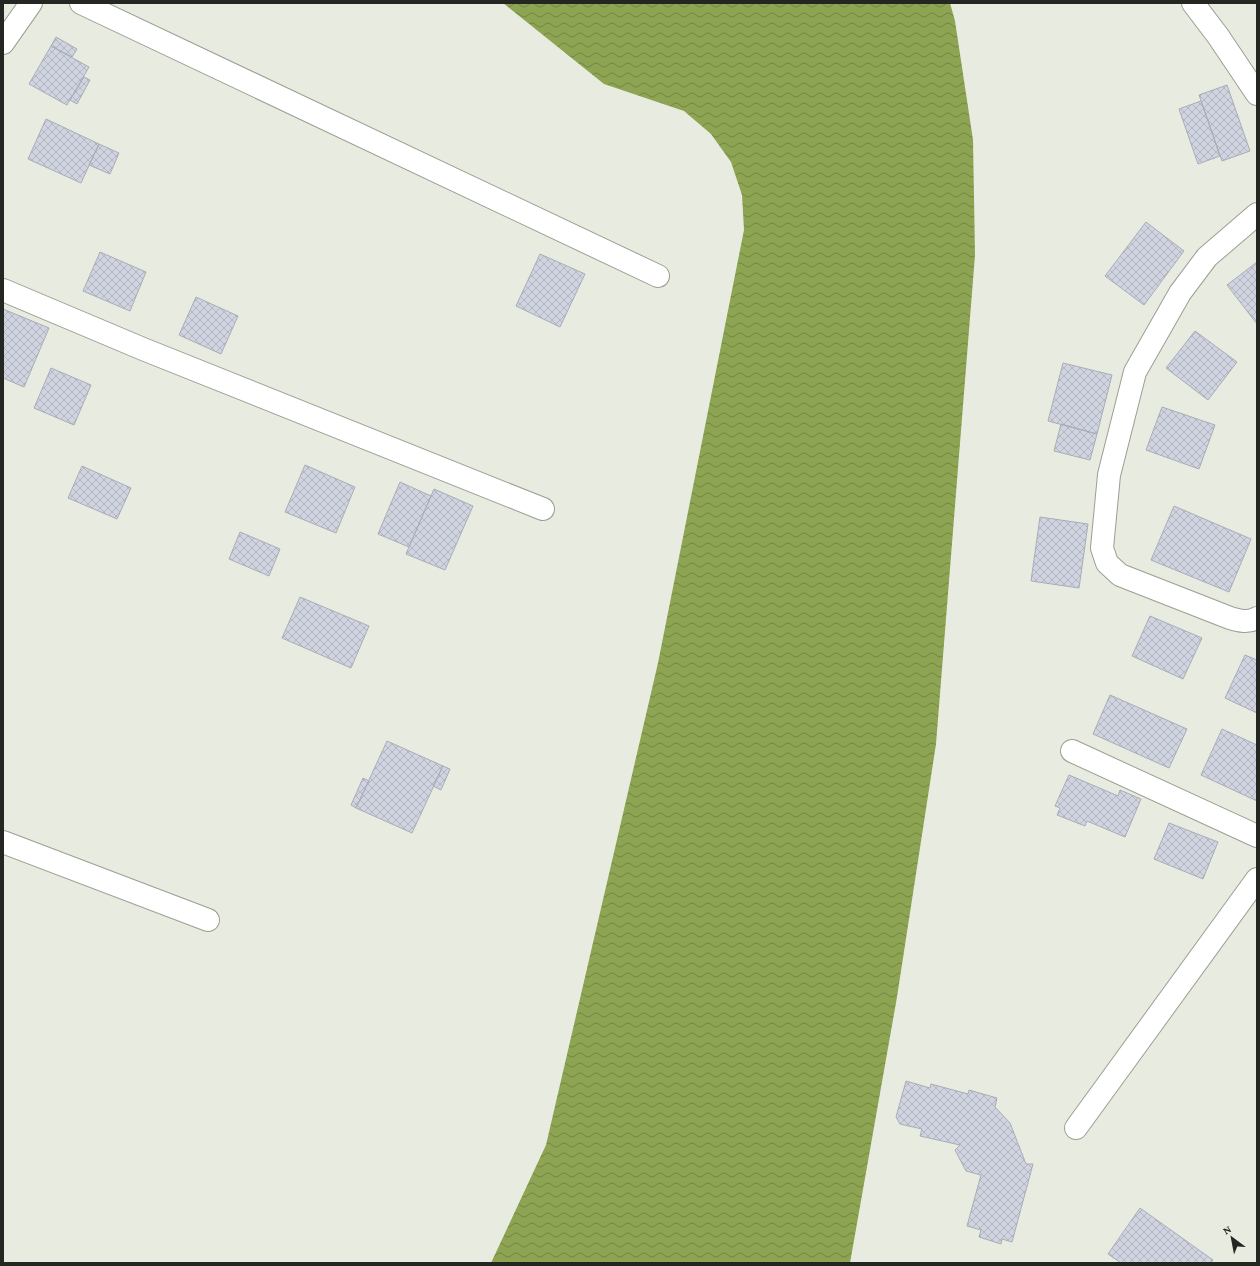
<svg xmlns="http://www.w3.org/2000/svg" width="1260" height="1266" font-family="'Crimson Pro',serif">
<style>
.water{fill:url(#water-waves)}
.building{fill:url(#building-cross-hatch);stroke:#a8acb7}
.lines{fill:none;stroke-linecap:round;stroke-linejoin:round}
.minor-casing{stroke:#9b9e93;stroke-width:24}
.minor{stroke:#fff;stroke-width:22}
</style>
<defs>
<pattern id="water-waves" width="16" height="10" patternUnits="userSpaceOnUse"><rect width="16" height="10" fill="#8da452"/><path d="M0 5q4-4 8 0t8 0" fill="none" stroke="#738544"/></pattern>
<pattern id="building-cross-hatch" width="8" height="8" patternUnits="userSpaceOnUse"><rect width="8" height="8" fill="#d0d4e0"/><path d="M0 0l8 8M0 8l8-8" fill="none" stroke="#b2b6c0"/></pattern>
</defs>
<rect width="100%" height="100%" fill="#e8ece0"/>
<path class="water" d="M503,3H950L955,21L973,140L975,255L936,744L897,997L850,1263H491L546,1145L658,663L744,230L742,195L731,162L711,134L684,111L604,84Z"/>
<path class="building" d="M56,37L77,49L72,57L51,46Z
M51,46L89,67L67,105L29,84Z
M84,77L90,80L77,104L70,100Z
M1227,85L1250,151L1222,161L1199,95Z
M1201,101L1220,156L1198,164L1179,109Z
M46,119L99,144L81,183L28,159Z
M99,144L119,153L110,174L89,165Z
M1146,222L1184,251L1144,305L1105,276Z
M100,252L146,272L130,311L83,291Z
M540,254L585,274L560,327L516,306Z
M1257,262V324L1227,285Z
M196,297L238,316L221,354L179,335Z
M3,309L49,328L24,387L3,378Z
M1195,331L1237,362L1208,400L1166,368Z
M1063,363L1112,375L1097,434L1048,421Z
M51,368L91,385L74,425L34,408Z
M1162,407L1215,425L1199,469L1146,450Z
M1061,424L1097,434L1090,460L1054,451Z
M305,465L355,487L336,533L285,512Z
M82,466L131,488L117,519L68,498Z
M400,482L431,496L409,547L378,534Z
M434,489L473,506L445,570L406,554Z
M1174,506L1251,539L1229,592L1151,560Z
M1040,517L1088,524L1079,588L1031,581Z
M240,532L280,549L269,576L229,559Z
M300,597L369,626L351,668L282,638Z
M1150,616L1202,638L1183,679L1132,656Z
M1245,655L1257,660V713L1225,698Z
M1110,695L1187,729L1169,768L1093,734Z
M1222,729L1257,745V801L1201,775Z
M387,741L443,766L412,833L356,808Z
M443,766L450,769L441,790L433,786Z
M1069,775L1118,796L1120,790L1141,799L1125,837L1087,821L1085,826L1057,815L1060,808L1055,806Z
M363,778L369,781L356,808L351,805Z
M1169,823L1218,842L1203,879L1154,859Z
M906,1081L930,1088L931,1084L968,1094L969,1090L997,1098L995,1107L1010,1123L1026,1164H1033L1012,1242L1002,1239L1001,1244L979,1237L981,1230L967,1226L981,1175L966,1171L955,1150L960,1145L920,1136L922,1129L900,1124L896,1117Z
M1140,1208L1213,1260L1211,1263H1121L1108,1254Z"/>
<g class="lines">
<g class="minor-casing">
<path id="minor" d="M81,3L658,276
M1193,3L1218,36L1257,94
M3,43L31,3
M1257,214L1207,257L1180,293L1135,372L1109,475L1102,548L1107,563L1120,575L1230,618C1240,621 1248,623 1257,618
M3,290L143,349L543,509
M1072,751L1257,836
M3,842L208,920
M1076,1128L1257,879"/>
</g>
<use href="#minor" class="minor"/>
</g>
<rect width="1260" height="1266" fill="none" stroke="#242621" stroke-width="8"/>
<g transform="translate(1232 1238) rotate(328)" stroke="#e8ece0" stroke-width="3" paint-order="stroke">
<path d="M0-3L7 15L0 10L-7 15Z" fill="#242621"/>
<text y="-6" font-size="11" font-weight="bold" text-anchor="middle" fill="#242621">N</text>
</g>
</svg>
